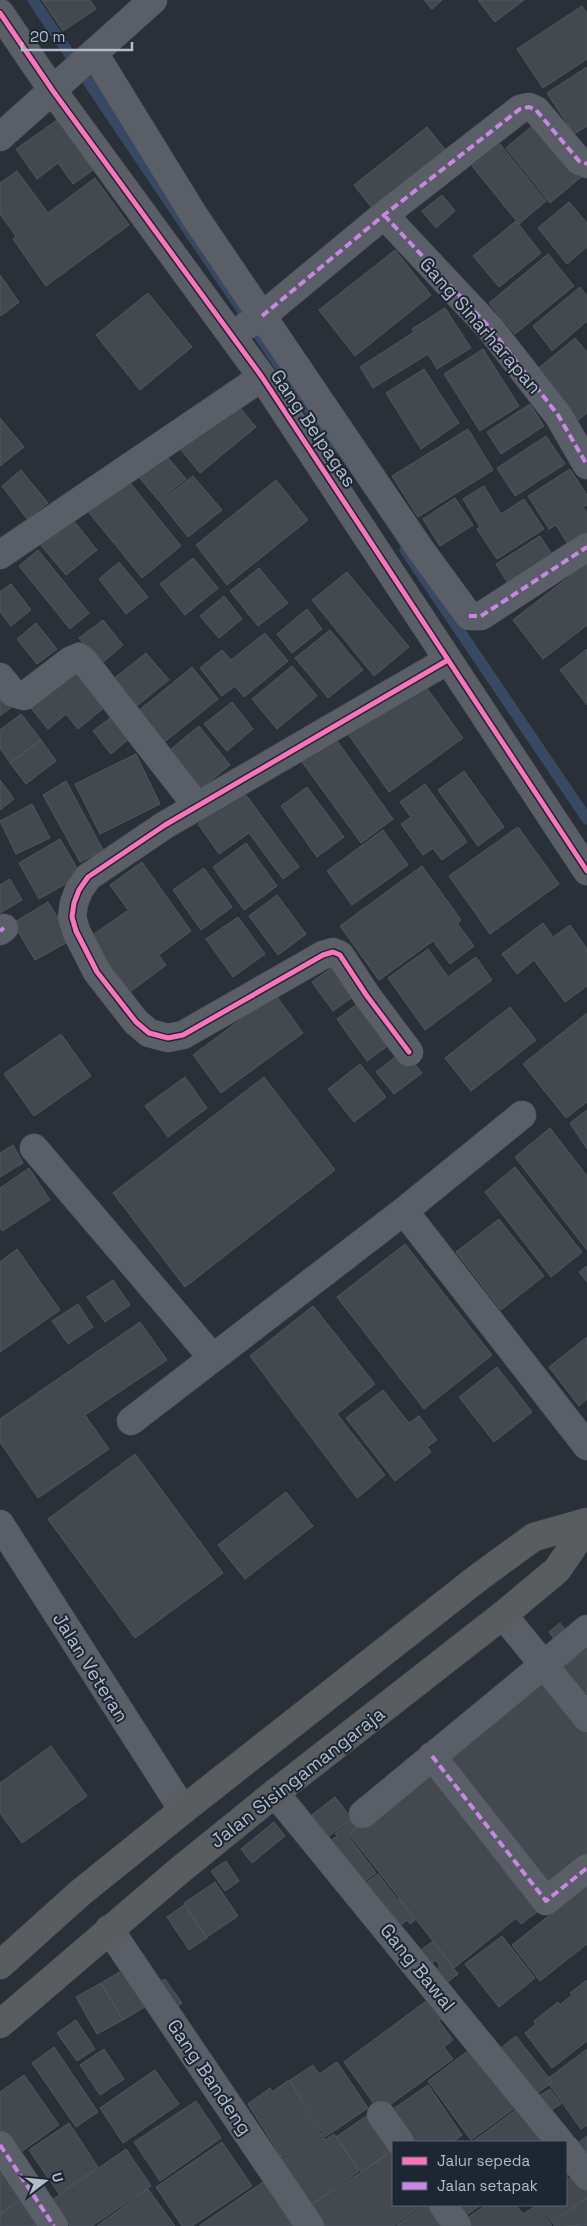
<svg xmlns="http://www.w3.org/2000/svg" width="587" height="2226" font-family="'Space Grotesk',sans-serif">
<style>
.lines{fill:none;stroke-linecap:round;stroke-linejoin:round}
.stream{stroke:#384963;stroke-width:11}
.building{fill:#444950;stroke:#52575f}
.minor-casing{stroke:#484c53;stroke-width:29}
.highway-casing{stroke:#474c53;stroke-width:29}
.minor{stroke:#5a5e66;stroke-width:28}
.highway{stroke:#5a5d60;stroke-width:28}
.quiet{stroke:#c787e3;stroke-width:4;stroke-dasharray:8 4;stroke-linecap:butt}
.cycleway-casing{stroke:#1d2633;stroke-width:8}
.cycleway{stroke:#fb73b8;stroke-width:5}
.labels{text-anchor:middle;stroke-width:4;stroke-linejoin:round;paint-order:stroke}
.street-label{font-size:19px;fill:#b4bcc9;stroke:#1d2633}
</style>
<rect width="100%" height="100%" fill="#2a3038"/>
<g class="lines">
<path class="stream" d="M33,0L335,448
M405,550L587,819"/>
</g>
<path class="building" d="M42,0H90L96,9L63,31Z
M424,0H442L432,9Z
M478,0H524L495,22Z
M582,6L587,13V59L543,88L517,49Z
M587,67V126L574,134L547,93Z
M60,118L96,168L73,184L58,163L37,179L16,149Z
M542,118L586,173L550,203L506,148Z
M427,127L452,158L379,217L354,185Z
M500,144L546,201L519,224L472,166Z
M17,171L48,213L95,178L129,225L46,286L13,239L16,236L0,214V183Z
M442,195L455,211L436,228L422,211Z
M569,202L587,223V247L567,264L538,228Z
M516,221L541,253L499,287L473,256Z
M395,250L431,295L355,356L319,310Z
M548,254L574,286L515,334L489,303Z
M0,275L19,302L1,316L0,314Z
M580,287L587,296V321L552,351L533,326Z
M148,293L192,347L140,390L96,335Z
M445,308L471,348L437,369L428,354L373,388L360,367L414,332L412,329Z
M575,338L587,352V413L576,422L534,372Z
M483,349L519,406L480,431L444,374Z
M424,369L459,423L421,449L386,393Z
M233,399L256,427L200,473L177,445Z
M530,404L544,426L501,454L487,432Z
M0,418L24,447L0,466Z
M468,429L493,470L418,517L392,476Z
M546,436L565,464L515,496L497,468Z
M160,448L186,479L159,501L133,470Z
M570,469L587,495V505L583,507L587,513V534L569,546L556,525L549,529L528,496Z
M21,470L48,503L27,519L2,486Z
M122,473L181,546L142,578L83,505Z
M193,476L222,510L188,537L160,502Z
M276,480L308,520L227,585L196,545Z
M484,486L501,514L524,499L544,529L497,559L477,529L480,527L463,499Z
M455,498L473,525L440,546L423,519Z
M70,516L97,550L66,575L38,542Z
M540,536L553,556L509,585L496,564Z
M38,550L89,613L70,629L19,566Z
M193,558L218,588L185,615L160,584Z
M119,562L148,597L126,614L99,579Z
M587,563V625L543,659L513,620Z
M259,568L288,603L258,626L230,591Z
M347,572L409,647L374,676L312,600Z
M11,584L31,610L11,626L0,612V592Z
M224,596L242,619L219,638L200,616Z
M307,609L322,629L292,653L277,634Z
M103,620L123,645L100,665L79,638Z
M36,623L57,649L37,664L17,639Z
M330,630L363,670L328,698L295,658Z
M265,633L288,661L244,697L235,686L222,696L200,668L222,650L231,660Z
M587,649V705L560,670Z
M146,653L169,680L134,708L112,680Z
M78,661L111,702L78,729L66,714L48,729L31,708L49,693Z
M292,666L317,696L277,729L252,699Z
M192,667L218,699L162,744L137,712Z
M421,680L463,738L389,792L348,734Z
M0,687L14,705L0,716Z
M232,702L253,729L227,751L204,724Z
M21,714L41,740L10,763L0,748V730Z
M114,715L131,737L111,754L93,731Z
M199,726L230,765L197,792L165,754Z
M335,738L393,819L361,843L302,762Z
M41,740L56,761L26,784L10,763Z
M136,754L160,804L100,834L75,784Z
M464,771L504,827L478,846L438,790Z
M0,780L14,799L0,810Z
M66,781L103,850L80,862L43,795Z
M425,784L467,842L442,860L433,848L423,855L401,824L411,817L400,802Z
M307,787L344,837L317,857L281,806Z
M243,791L299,867L283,879L249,833L219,854L198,824Z
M32,804L50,838L16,854L0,821Z
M518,827L559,884L490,934L449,876Z
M383,830L408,865L352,905L327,871Z
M60,839L81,875L39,899L19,863Z
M246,843L277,886L244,910L213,867Z
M142,862L191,931L160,954L110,885Z
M422,866L461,920L457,923L474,946L450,964L433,941L379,980L340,926Z
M204,868L232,907L201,930L173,890Z
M10,879L22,900L0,913V885Z
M277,895L306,934L278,955L249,916Z
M48,902L71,940L35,960L13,923Z
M127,911L166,965L130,992L90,937Z
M238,917L265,954L233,977L206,939Z
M543,923L553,937L570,925L587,949V986L565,1002L534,960L517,974L502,954Z
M428,949L448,977L476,957L492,980L425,1030L388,978Z
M337,964L358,993L333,1011L312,982Z
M275,994L303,1033L221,1093L193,1055Z
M367,997L397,1039L367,1061L337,1019Z
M510,1007L536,1040L471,1091L445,1058Z
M587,1013V1102L566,1118L523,1064Z
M61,1034L91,1076L34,1116L4,1074Z
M404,1050L422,1073L394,1094L376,1072Z
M360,1064L386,1097L354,1122L328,1089Z
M185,1077L207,1108L168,1137L145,1106Z
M264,1077L335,1170L185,1287L113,1193Z
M587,1110V1149L570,1123Z
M550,1128L587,1176V1250L515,1157Z
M13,1145L23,1163L0,1177V1153Z
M515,1167L582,1252L551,1277L485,1192Z
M29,1168L50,1200L2,1231L0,1227V1188Z
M499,1219L544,1276L501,1310L456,1252Z
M405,1244L492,1355L424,1409L337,1297Z
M17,1249L60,1310L0,1352V1262Z
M587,1266V1282L579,1272Z
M113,1280L130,1305L105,1322L87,1297Z
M78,1304L93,1327L68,1344L52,1321Z
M313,1306L375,1384L337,1414L385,1475L357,1498L250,1356Z
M140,1322L167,1360L85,1415L109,1449L38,1498L0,1442V1419Z
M587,1337V1399L579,1406L549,1367Z
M497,1367L532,1412L494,1442L459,1397Z
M383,1390L409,1423L419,1416L437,1440L427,1447L431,1452L395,1481L346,1418Z
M135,1454L223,1573L135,1638L48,1519Z
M286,1492L313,1526L245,1579L218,1545Z
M560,1623L570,1635L558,1644L549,1632Z
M587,1649V1693L584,1695L563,1668Z
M545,1679L587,1731V1862L548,1893L443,1761Z
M51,1746L87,1796L22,1843L0,1813V1783Z
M433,1767L510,1864L502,1869L519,1891L526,1885L538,1900L532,1905L537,1912L521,1924L516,1918L454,1968L349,1834Z
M335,1797L352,1819L324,1840L308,1818Z
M359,1815L364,1821L347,1834L376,1873L361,1884L329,1842L337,1836L335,1834Z
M274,1822L285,1836L252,1863L241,1849Z
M226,1861L239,1881L225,1891L211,1871Z
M378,1874L397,1899L383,1911L363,1885Z
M215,1882L238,1916L207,1937L184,1903Z
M587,1885V1944L540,1981L512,1945L551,1914L545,1907Z
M399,1899L415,1920L410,1924L407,1920L398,1927L385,1911Z
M184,1905L207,1938L189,1950L167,1917Z
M502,1936L535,1978L499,2007L465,1964Z
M433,1941L458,1974L442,1986L432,1973L440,1966L436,1960L427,1966L417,1953Z
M132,1965L153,2002L123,2020L101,1983Z
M165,1979L182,2003L172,2010L155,1985Z
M587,1980V2041L552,2068L525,2033L536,2024L534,2021L558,2002L560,2005L572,1995L570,1993Z
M101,1983L123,2020L97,2034L76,1997Z
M429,1999L443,2018L439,2021L453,2040L444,2047L453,2059L380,2112L344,2062Z
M76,2020L95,2049L77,2061L57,2033Z
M516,2036L552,2082L534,2096L497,2051Z
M54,2047L98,2112L76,2127L32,2063Z
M473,2047L516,2107L471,2140L428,2081Z
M104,2049L124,2079L100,2095L80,2065Z
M587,2049V2125L581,2129L546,2080Z
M337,2062L368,2108L325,2137L290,2080L313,2065L319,2074Z
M155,2070L179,2104L123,2143L100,2108Z
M24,2075L59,2125L18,2154L0,2129V2092Z
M289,2080L320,2132L282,2158L248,2104L270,2088L272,2092Z
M428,2085L462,2135L453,2142H401L383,2116Z
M550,2089L561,2104L550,2111L539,2096Z
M196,2101L221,2138L160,2181L134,2142Z
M521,2106L547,2142H477L475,2140Z
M375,2110L393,2150L361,2172L336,2137Z
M69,2123L98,2167L59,2194L29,2150Z
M321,2133L325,2140L334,2134L359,2171L312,2204L282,2160Z
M587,2136V2156L577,2144Z
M222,2142L252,2186L192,2226H182L156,2187Z
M126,2149L151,2186L92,2226H70L52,2200Z
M393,2151V2205H423L393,2226H323L310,2206Z
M0,2156L27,2194L0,2214Z
M578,2172L587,2185V2197L552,2223L539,2205H566V2181Z
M263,2182L293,2226H199Z
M148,2189L175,2226H97Z
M587,2198V2225L555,2226L553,2224Z
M21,2200L39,2226H0V2215Z
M426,2205H441L455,2226H396Z
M444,2205H481L456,2222Z
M486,2205H516L523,2214L537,2205L552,2226H459V2224Z"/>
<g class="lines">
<g class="minor-casing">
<path id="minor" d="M0,13L53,91L262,377L587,871
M94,53L195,217L420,549L469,616H481L587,547
M0,137L153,0
M384,215L490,328L558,415L587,465
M246,326L262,316L384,215L520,109L529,107L536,110L579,161L587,164
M0,555L262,377
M0,677L13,693L24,696L70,661L79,657L84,661L197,806
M0,931L4,928
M409,1052L367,996L340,955L333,952L323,955L183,1035L168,1038L149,1033L136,1022L97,972L76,931L72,917L74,903L79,890L88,877L165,825L448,660
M522,1115L404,1211L587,1446
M34,1148L212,1357
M131,1421L404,1211
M0,1524L183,1810
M503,1615L587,1718
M432,1756L546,1901L587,1868
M275,1793L560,2142
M363,1814L587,1629
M109,1929L310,2226
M381,2115L400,2142
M0,2145L54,2226
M566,2149L587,2176
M443,2205L457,2225L456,2226"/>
</g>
<g class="highway-casing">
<path id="highway" d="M0,1965L80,1893L183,1810L479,1577L534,1537L587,1522
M0,2024L180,1870L275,1793L503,1615L557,1570L587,1526"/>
</g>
<use href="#minor" class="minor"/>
<use href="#highway" class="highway"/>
<path class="quiet" d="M384,215L490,328L558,415L587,465
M262,316L384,215L520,109L529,107L536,110L579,161L587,164
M469,616H481L587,547
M0,931L4,928
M432,1756L546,1901L587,1868
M0,2145L54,2226"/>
<g class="cycleway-casing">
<path id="cycleway" d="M0,13L53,91L262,377L587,871
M409,1052L367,996L340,955L333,952L323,955L183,1035L168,1038L149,1033L136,1022L97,972L76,931L72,917L74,903L79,890L88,877L165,825L448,660"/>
</g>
<use href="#cycleway" class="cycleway"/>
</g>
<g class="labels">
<g class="street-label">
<text transform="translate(481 325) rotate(49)" y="7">Gang Sinarharapan</text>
<text transform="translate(314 428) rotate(56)" y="7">Gang Belpagas</text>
<text transform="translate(91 1667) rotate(58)" y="7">Jalan Veteran</text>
<text transform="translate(297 1777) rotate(-38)" y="7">Jalan Sisingamangaraja</text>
<text transform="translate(418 1967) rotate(51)" y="7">Gang Bawal</text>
<text transform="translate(210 2077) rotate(56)" y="7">Gang Bandeng</text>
</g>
</g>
<rect x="392" y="2141" width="175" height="65" fill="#1d2633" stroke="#59626f"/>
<rect x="402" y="2157" width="25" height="8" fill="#fb73b8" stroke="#59626f"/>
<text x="437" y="2166" font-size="15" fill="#b4bcc9">Jalur sepeda</text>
<rect x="402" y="2182" width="25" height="8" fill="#c787e3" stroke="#59626f"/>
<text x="437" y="2191" font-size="15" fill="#b4bcc9">Jalan setapak</text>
<g transform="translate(45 2181) rotate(74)" stroke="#1d2633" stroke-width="4" paint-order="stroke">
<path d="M0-4L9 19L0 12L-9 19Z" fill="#b4bcc9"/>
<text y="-8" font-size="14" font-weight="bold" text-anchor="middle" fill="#b4bcc9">U</text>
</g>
<path d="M22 42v8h110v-8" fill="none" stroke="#b4bcc9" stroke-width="2.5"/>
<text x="30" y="42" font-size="15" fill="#b4bcc9" stroke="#1d2633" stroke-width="4" paint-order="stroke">20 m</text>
</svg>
